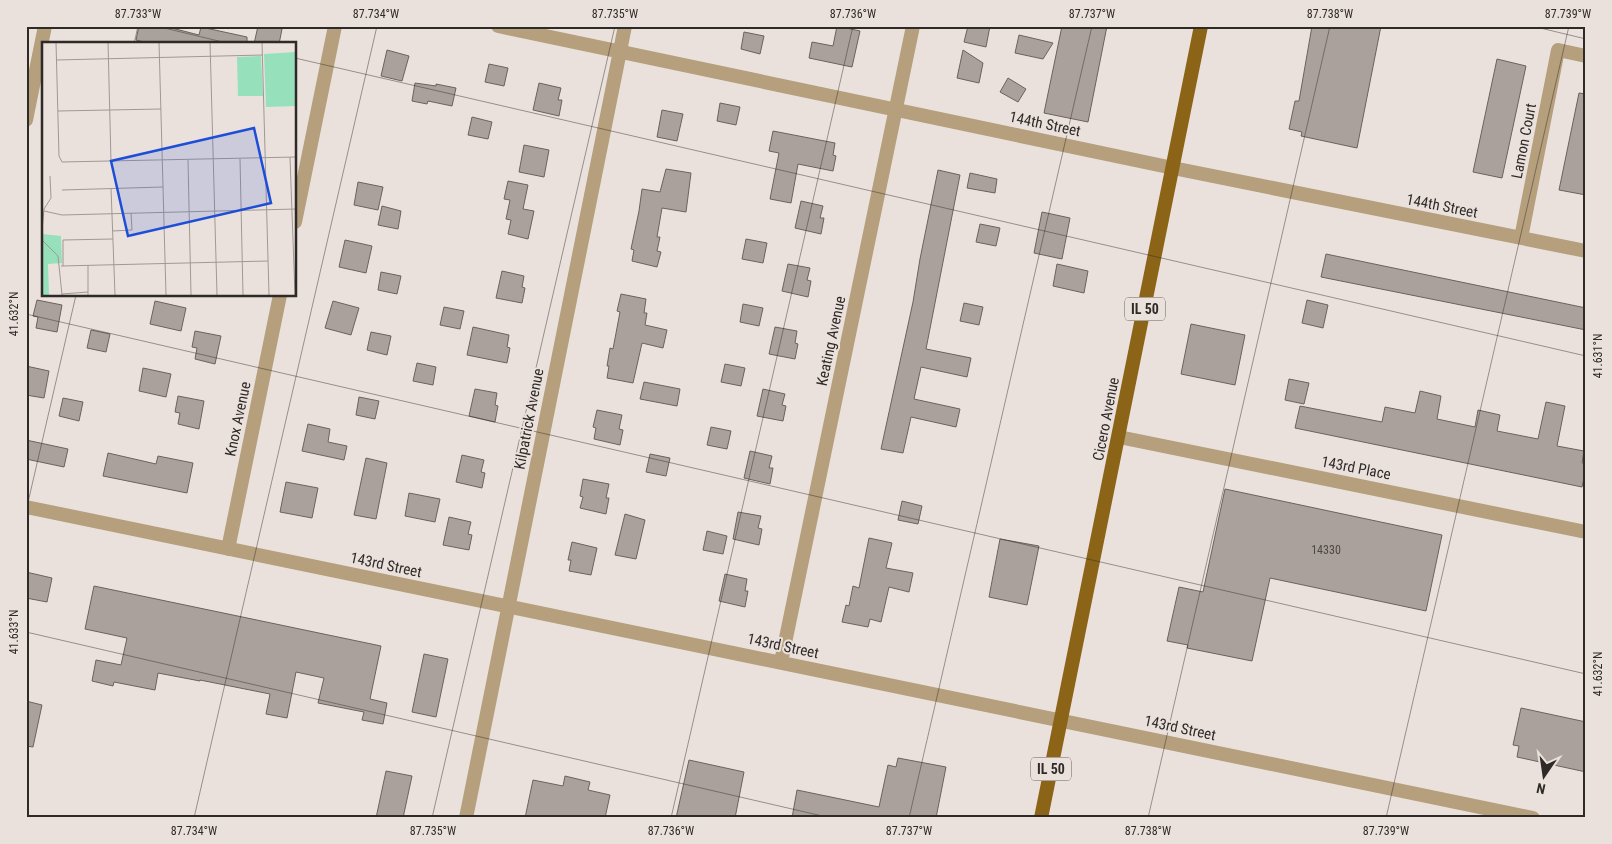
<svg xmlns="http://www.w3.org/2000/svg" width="1612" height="844" font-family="'Roboto Condensed',sans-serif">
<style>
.building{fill:#aba19c;stroke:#6b625e}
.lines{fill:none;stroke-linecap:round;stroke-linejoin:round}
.minor{stroke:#b59f7c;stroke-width:14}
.primary{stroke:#8c6417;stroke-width:14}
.ticks{fill:none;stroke:#2e2a28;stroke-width:1;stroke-opacity:0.45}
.labels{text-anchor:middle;stroke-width:4;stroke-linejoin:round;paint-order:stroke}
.number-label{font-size:12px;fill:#4d4845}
.shield{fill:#ebe1dc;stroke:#67615e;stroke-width:1}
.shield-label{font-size:14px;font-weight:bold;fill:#2e2a28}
.street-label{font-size:15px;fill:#2e2a28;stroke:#ebe1dc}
.inset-road{fill:none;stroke:#9f9894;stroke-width:1}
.view{fill:#1d4ed8;fill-opacity:0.15;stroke:#1d4ed8;stroke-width:2.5}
.inset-edge{fill:none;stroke:#2e2a28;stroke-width:2.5}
.neatline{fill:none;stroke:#2e2a28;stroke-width:2}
.ticks-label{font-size:12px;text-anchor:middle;fill:#2e2a28}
</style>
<rect width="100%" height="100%" fill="#ebe1dc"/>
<path class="building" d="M139,26H164L199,35L201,27L247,37V44H152L136,40Z
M258,26H270L282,29L279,44H254Z
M837,26L860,31L852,67L809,58L812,42L833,46Z
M968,26H990L986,47L964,42Z
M1062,26H1107L1088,122L1044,113Z
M1312,26H1381L1357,148L1301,136L1302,132L1289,129L1295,101H1299Z
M744,32L764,36L760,54L741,49Z
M1019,35L1053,43L1043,59L1015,53Z
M387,50L409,56L402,81L381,76Z
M963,50L983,63L979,83L957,78Z
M1497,59L1526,66L1502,178L1473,172Z
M489,64L508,68L504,86L485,82Z
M1008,78L1026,89L1018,102L1000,92Z
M415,83L436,86V84L456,88L452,106L428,101L427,104L412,101Z
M539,83L561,88L558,100H562L559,116L533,110Z
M1579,93L1586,94V195L1559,190Z
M720,103L740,107L736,125L717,121Z
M662,110L683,114L677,141L657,137Z
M472,117L492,122L488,139L468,135Z
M773,131L835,143L833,155L836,156L833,171L798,164L791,203L770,199L779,153L769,151Z
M524,145L549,150L544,177L519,172Z
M666,169L691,173L686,212L662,208L657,237H660L657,251L661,252L657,267L632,261L634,250L631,249L639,211L642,189L660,192Z
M938,170L960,175L926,349L971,358L967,377L921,367L914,399L960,409L956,427L911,417L903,453L881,449L913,302L920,259Z
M970,173L997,179L995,193L967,188Z
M508,181L528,185L523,209L534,211L528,239L508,234L511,220L506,219L510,200L504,199Z
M358,182L383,187L378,210L354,205Z
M801,201L823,206L820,218H824L821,234L795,228Z
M382,206L401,211L398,229L378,225Z
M1042,212L1070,218L1062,259L1034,253Z
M980,224L1000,228L996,246L976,242Z
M746,239L767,243L763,263L742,259Z
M345,240L372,246L366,273L339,267Z
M1326,254L1586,308V330L1321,277Z
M788,264L810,268L807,280L811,281L808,297L782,291Z
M1057,264L1088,271L1084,293L1053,286Z
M502,271L524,276L522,287L525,288L522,303L496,298Z
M381,272L401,276L397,294L378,290Z
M621,294L646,299L644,313H647L645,325L667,330L663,348L642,343L633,383L607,378L609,366H607L610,348L613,349L620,312L617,311Z
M37,300L62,305L57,332L36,328L38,317L33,316Z
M1307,300L1328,305L1323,328L1302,323Z
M155,301L186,308L181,331L150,324Z
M333,301L359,308L351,335L325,328Z
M964,303L983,307L979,325L960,321Z
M743,304L763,308L759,326L740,322Z
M444,307L464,311L460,329L440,325Z
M1191,324L1245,335L1235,385L1181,374Z
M473,327L509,335L507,347L510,348L507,363L467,355Z
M775,327L797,331L795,343L798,344L795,359L769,354Z
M91,330L110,334L106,352L87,348Z
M195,331L221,336L215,364L195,359L197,348L192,347Z
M371,332L391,336L387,355L367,350Z
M417,363L436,367L433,385L413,381Z
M725,364L745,368L741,386L721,382Z
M26,366L49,371L44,398L26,395Z
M143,368L171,374L166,397L139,391Z
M1289,379L1309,383L1304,404L1285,400Z
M644,382L680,389L677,406L640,399Z
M475,389L497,393L495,405L498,406L495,422L469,416Z
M763,389L785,394L782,405L786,406L783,421L757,416Z
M1420,391L1441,396L1437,419L1475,427L1478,410L1500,415L1497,431L1538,439L1546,402L1565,406L1557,446L1584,451L1582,463H1586V469L1582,487L1295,428L1300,406L1382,422L1385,407L1415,413Z
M178,396L204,401L199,429L178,424L180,413L175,412Z
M359,397L379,401L375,419L356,415Z
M63,398L83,402L79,421L59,416Z
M597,410L622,415L619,429L623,430L620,445L594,439L596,428L593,427Z
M308,424L330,429L328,442L347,446L344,460L302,451Z
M711,427L731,431L727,449L707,445Z
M26,440L68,449L64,467L26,459Z
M750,451L772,456L769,468H773L770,484L744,478Z
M108,453L156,464L158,456L193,463L187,493L103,476Z
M650,454L670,458L666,476L646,472Z
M462,455L484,460L481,472L485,473L482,488L456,482Z
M366,458L387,463L376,519L354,515Z
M583,479L609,484L606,498H609L606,514L580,508L583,497L580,496Z
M286,482L318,488L312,518L280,512Z
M1225,489L1442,535L1426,611L1270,578L1252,661L1187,648L1188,645L1167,641L1179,587L1203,592Z
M409,493L440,499L435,522L405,516Z
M902,501L922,506L918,524L898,520Z
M738,512L761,516L758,528L762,529L759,545L733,539Z
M625,514L645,520L636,559L615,555Z
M449,517L471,522L468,534L472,535L469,550L443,545Z
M707,531L727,536L723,554L703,550Z
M869,538L892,543L886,568L913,573L909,592L889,587L881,622L870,619L868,627L842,622L846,605L849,606L853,586L859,588Z
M1000,539L1039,546L1027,605L989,597Z
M572,542L597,548L591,575L569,571L571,560H568Z
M26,572L52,578L47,602L26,598Z
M725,574L747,579L745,591H748L745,607L719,601Z
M94,586L381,646L370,699L387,703L383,724L362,720L364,712L318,703L324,678L296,672L287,718L266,714L270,694L200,680V681L158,673L155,690L114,682L113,686L92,681L96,660L121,665L127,638L85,629Z
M424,654L448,659L436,717L412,712Z
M26,701L42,705L33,747L26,746Z
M1521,708L1586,722V772L1517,757L1519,746L1513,745Z
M898,758L946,767L936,818H792L797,790L879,807L888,765L896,767Z
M689,760L744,772L735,818H676Z
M386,771L412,776L403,818H376Z
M565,776L590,782L588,790L610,795L605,818H525L533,780L563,786Z"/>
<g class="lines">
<path class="minor" d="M498,26L1173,168L1586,251
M26,120L45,26
M295,222L335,26
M1521,238L1558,50L1586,56
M1119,437L1586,532
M26,507L1533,818
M228,549L280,295
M781,662L913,26
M466,818L625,26"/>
<path class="primary" d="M1041,818L1201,26"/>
</g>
<path class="ticks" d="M156,26L231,44M1532,26L1586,39M134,44L138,26M295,58L1586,356M26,314L1586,674M26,511L76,295M26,632L831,818M194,818L377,26M432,818L615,26M671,818L853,26M909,818L1092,26M1148,818L1330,26M1386,818L1569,26"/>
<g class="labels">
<g class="number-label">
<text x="1326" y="554">14330</text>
</g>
<g class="shield">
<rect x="1125" y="297.5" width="40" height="23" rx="4"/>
<rect x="1031" y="757.5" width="40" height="23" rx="4"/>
</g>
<g class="shield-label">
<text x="1145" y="314">IL 50</text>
<text x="1051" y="774">IL 50</text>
</g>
<g class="street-label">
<text transform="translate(1045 124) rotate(12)" y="5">144th Street</text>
<text transform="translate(1524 141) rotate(-79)" y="5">Lamon Court</text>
<text transform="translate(1442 206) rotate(11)" y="5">144th Street</text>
<text transform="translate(831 341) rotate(-78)" y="5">Keating Avenue</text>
<text transform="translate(238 419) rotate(-78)" y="5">Knox Avenue</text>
<text transform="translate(529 419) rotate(-79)" y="5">Kilpatrick Avenue</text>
<text transform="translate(1106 419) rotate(-79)" y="5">Cicero Avenue</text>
<text transform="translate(1356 468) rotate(11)" y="5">143rd Place</text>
<text transform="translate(386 565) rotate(12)" y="5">143rd Street</text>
<text transform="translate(783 646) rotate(12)" y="5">143rd Street</text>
<text transform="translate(1180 728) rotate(12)" y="5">143rd Street</text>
</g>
</g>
<g transform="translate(42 42)">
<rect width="254" height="254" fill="#ebe1dc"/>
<path d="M254,10V64L224,65L222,12ZM219,14L221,54H196L195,15ZM0,192L19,194L20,221L6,222L7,253H0Z" fill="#96e0bc"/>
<path class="inset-road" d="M14,0L17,114L20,120L254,115M66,0L69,120M117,0L124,253M168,0L175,253M220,0L227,253M14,18L221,13M16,69L119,67M248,115L253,253M198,117L201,253M146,118L149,253M69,146L73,253M20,148L121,145M2,169L20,173L254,167M0,189L2,167L9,156L8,134M70,189L90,188L89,171M0,198L16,214L20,253M46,223V253M19,224L226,219M21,224V198L71,197M20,252L46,250"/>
<path class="view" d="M212,86L229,161L86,194L69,119Z"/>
<rect width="254" height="254" class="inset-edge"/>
</g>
<rect width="1612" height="844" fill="none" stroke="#ebe1dc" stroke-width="55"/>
<g transform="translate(1544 776) rotate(193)" stroke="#ebe1dc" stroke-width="4" paint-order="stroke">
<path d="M0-4L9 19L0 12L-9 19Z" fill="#2e2a28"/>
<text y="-8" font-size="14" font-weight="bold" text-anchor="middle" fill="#2e2a28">N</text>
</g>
<rect x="28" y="28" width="1556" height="788" class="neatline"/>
<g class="ticks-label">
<text x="138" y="18">87.733°W</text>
<text x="376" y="18">87.734°W</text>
<text x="615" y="18">87.735°W</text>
<text x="853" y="18">87.736°W</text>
<text x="1092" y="18">87.737°W</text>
<text x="1330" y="18">87.738°W</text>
<text x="1568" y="18">87.739°W</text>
<text transform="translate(14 314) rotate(-90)" y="4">41.632°N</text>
<text transform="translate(1598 356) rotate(-90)" y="4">41.631°N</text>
<text transform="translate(14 632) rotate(-90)" y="4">41.633°N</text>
<text transform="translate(1598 674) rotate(-90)" y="4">41.632°N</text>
<text x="194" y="835">87.734°W</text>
<text x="433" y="835">87.735°W</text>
<text x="671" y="835">87.736°W</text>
<text x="909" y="835">87.737°W</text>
<text x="1148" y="835">87.738°W</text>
<text x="1386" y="835">87.739°W</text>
</g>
</svg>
